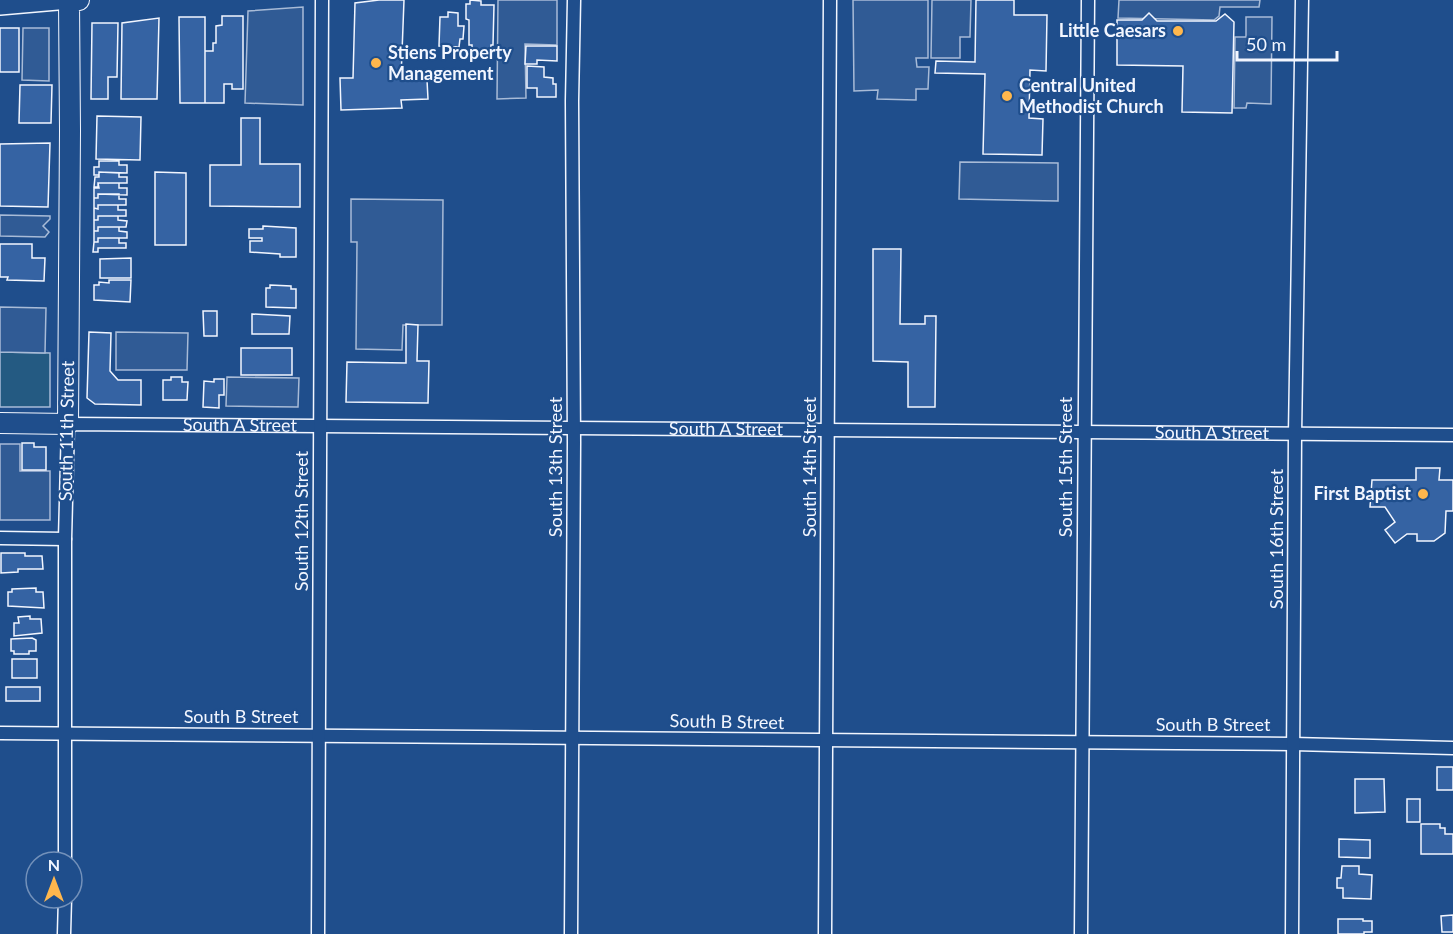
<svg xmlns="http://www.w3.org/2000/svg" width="1453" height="934" font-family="Lato,sans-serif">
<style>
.green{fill:#245a82;stroke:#a8bbd7;stroke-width:1.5}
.parking{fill:#305b95;stroke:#a8bbd7;stroke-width:1.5}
.building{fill:#3563a3;stroke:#f2f6ff;stroke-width:1.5}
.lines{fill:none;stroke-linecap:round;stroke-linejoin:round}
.minor-casing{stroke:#f2f6ff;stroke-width:15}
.tertiary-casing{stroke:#f2f6ff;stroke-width:18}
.primary-casing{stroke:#f2f6ff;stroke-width:22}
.minor{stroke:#1f4e8c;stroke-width:12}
.tertiary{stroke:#1f4e8c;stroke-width:15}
.primary{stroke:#1f4e8c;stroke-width:20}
.poi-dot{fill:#ffb74d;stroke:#1f4e8c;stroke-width:2}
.labels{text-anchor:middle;stroke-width:4.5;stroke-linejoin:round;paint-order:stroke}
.poi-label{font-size:18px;font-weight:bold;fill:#f2f6ff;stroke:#1f4e8c;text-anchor:end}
.street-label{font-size:18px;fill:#f2f6ff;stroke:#1f4e8c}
</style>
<rect width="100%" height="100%" fill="#1f4e8c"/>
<path class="green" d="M0,352L50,353V407H0Z"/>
<path class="parking" d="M498,0H557V45L525,44L526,98L497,99Z
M853,0H928V58H916L917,67H929L928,89H916V100L877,99L878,90L854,91Z
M932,0H971L970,37H960V58H931Z
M1119,0H1260L1259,7H1220L1219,16L1214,20L1118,18Z
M303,7V105L245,103L248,11Z
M1246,17H1272L1271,104L1247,103L1246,108H1234L1235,37H1246Z
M23,28H49V81L22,80Z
M960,162L1058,163V201L959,199Z
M351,199L443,200L442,325H403L402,350L356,349L357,242H351Z
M0,215L50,216V219L43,226L49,232L45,237L0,236Z
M0,307L46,308L45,353L0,352Z
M116,332L188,333L187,370H116Z
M227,377L299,378L298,407L226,406Z
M0,444H20V471H50V520H0Z"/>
<path class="building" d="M379,0H404L401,79L427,80L428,99L401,100L402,108L341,110L340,78H353L355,3Z
M470,0L481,1V5H494L493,45H491L490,52L472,51V45H469V20L466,19V4H470Z
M976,0H1014V15H1047L1046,71L1030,70L1029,118L1043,119L1042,155L983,154L985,74L935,73L936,61L975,62Z
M448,12L458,13V26H464L463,39H460L459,47L439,46L440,17H448Z
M1149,13L1157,21H1216L1225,14L1234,22L1232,113L1182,112L1183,66L1117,65V20H1142Z
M222,16H243V89H232V84H224V103H205V51H213V43H216V26L222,25Z
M179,17H205V103H180Z
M159,18L157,99H121L122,23Z
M92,23H118L117,77H108V99H91Z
M0,28H19V72H0Z
M526,46H557V61L537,60V64H525Z
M527,66L544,67V77L553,78V84H556V97H537V88H527Z
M20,85H52L51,123H19Z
M97,116L141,117L140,160L96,159Z
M241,118H260V164H300V207L210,206V165H241Z
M50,143L48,207L0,206V144Z
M99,161H119V165H127V173L99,172V175H94V167H99Z
M99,172L119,173V177H127V183H98V187H94L95,177H99Z
M155,172L186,173V245H155Z
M98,183H119V188H127V195L98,194V198H94V188H99Z
M98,194H119V199H126V205H98V209L94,208V198H98Z
M98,205H118V210H126V216H98V220H94V208L98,209Z
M98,216H118V220L127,221L126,227H98V231H94V220H98Z
M263,226L296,228V257H280V254L250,252V241H262V238H249V229H263Z
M98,227H119V231L127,232V238H98V242H94V231H98Z
M98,238H119V243H126V248H98V252H93L94,242H98Z
M0,244H32V258H45L44,281L7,280L8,277H0Z
M873,249H901L900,324H925V316H936L935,407H908V362L873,361Z
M131,258V278H100V259Z
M109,280H131L130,302L94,300V285H99V282L109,283Z
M270,285L291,286V289H296V308L266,307V288H270Z
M203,311H217V336H204Z
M252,314L290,316L289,334H252Z
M406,324L418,325L417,361H429L428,403L346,402L347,362L406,363Z
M89,332L111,333L110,371L118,380H141V405L95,404L87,398Z
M241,348H292V375H241Z
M171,377H182V382H188L187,400H163V380H171Z
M214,379H224V395H219V408L203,407L204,381L214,382Z
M22,443H34V447H46V470H22Z
M1416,468H1440L1439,480H1453V511H1446L1445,533L1434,541H1417V534H1407L1395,543L1385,530L1395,522L1385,507H1370L1372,480H1416Z
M1,553H25V556H42L43,569H18V572L1,573Z
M36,588V592H43L44,608L8,606V592H12V589Z
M30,616V619H41L42,633L14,636V623H19L18,617Z
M32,638L36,640V651H29V654H14V651H11V639Z
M12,659H37V678H12Z
M6,687H40V701H6Z
M1437,767H1453V790H1437Z
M1355,779H1384L1385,812L1355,813Z
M1407,799H1420V822H1407Z
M1421,824H1440V828H1445V834H1453V854H1421Z
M1339,839L1370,840V858L1339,857Z
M1342,866H1359V874L1372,875L1371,899L1343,898V888H1337V878H1341Z
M1453,915V932H1442L1441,916Z
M1338,919H1363V921H1372V932H1364V934H1338Z"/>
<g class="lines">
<g class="minor-casing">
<g id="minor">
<path d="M0,538L65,539"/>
<path d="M0,733L1293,744L1453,748"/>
<path id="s1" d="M65,862V539L68,424L1453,435"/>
<path d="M64,934L65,898"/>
<path d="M318,934L322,0"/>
<path d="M571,934L574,442L572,101L574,0"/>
<path d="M825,934L830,0"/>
<path d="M1081,934L1088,0"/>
<path d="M1292,934L1295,435L1302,0"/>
</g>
</g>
<g class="tertiary-casing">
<path id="tertiary" d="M0,7L69,1"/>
</g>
<g class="primary-casing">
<path id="primary" d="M0,423L68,424L70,131L69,1L79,0"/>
</g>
<use href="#minor" class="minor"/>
<use href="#tertiary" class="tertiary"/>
<use href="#primary" class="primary"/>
</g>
<g class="poi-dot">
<circle cx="1178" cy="31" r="6"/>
<circle cx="376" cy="63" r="6"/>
<circle cx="1007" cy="96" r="6"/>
<circle cx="1423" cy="494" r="6"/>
</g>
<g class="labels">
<g class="poi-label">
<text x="1166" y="37">Little Caesars</text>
<text x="388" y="59" text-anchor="start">Stiens Property<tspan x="388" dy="21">Management</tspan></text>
<text x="1019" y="92" text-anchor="start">Central United<tspan x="1019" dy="21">Methodist Church</tspan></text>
<text x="1411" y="500">First Baptist</text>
</g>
<g class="street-label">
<text dy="6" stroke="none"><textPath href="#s1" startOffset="610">South A Street</textPath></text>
<text dy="6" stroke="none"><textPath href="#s1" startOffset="1096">South A Street</textPath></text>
<text transform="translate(67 431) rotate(-89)" y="6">South 11th Street</text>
<text dy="6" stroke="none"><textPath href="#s1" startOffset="1582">South A Street</textPath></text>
<text transform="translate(556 467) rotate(-90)" y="6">South 13th Street</text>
<text transform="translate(810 467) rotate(-90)" y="6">South 14th Street</text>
<text transform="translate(1066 467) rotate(-90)" y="6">South 15th Street</text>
<text transform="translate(302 521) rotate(-90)" y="6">South 12th Street</text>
<text transform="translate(1277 539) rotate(-90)" y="6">South 16th Street</text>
<text x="241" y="723">South B Street</text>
<text transform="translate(727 722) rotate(1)" y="6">South B Street</text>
<text x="1213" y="731">South B Street</text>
</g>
</g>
<g transform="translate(54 880)"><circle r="28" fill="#1f4e8c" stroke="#7391ba" stroke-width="1.5"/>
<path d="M0-4.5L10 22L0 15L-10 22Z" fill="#ffb74d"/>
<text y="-9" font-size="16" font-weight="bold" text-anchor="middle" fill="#f2f6ff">N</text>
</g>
<path d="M1237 51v9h100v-9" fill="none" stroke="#f2f6ff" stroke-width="3"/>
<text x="1246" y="51" font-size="18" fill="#f2f6ff" stroke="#1f4e8c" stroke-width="4.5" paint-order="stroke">50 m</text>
</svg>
